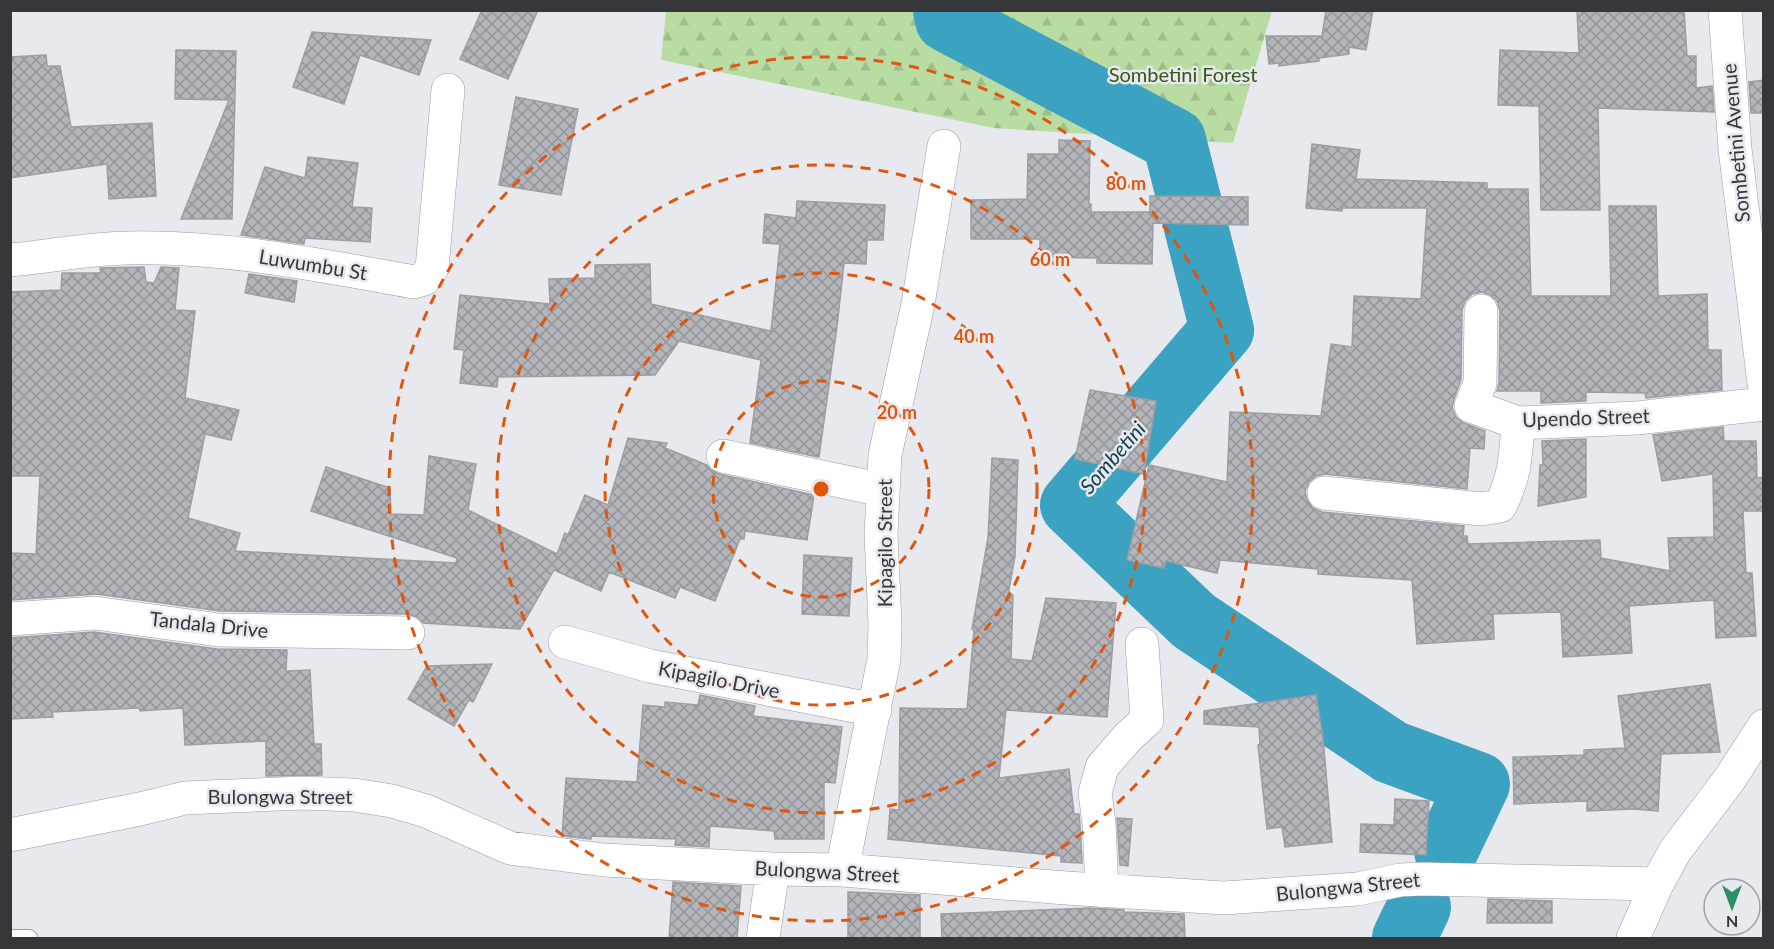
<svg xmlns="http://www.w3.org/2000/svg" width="1774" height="949" font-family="Lato,sans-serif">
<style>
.forest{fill:url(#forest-firs)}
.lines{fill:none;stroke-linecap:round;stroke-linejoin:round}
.river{stroke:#3ba2c1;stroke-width:64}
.building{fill:url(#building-cross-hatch);stroke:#9c9ea3;stroke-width:1.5}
.lane-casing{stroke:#9a9ca0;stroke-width:18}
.street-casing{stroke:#9a9ca0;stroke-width:34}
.lane{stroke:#fff;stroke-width:16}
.street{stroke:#fff;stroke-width:33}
.ring{fill:none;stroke:#df570e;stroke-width:3;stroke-dasharray:10 8}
.labels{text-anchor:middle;stroke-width:5;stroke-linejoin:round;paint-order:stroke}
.park-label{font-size:20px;fill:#355912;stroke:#e7e9ee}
.street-label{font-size:20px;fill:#363739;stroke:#e7e9ee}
.water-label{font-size:21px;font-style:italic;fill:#13404e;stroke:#e7e9ee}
.centre{fill:#df570e;stroke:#e7e9ee;stroke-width:3}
.ring-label{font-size:18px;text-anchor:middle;font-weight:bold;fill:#df570e;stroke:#e7e9ee;stroke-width:5;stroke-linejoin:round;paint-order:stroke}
</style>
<defs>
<pattern id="forest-firs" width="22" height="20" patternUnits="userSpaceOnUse" patternTransform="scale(1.5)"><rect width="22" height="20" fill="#b9dca2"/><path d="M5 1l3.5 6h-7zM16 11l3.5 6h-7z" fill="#a0bd8c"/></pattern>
<pattern id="building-cross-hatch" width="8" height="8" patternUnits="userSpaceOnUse" patternTransform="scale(1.5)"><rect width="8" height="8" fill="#b3b5ba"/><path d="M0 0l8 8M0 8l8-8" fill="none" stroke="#929498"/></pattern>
</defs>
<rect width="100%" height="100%" fill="#e7e9ee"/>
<path class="forest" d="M666,11V10L1272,11L1233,143L994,128L661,60Z"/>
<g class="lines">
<path class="river" d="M945,10L947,20L1174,140L1222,330L1072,505L1194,621L1391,752L1478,784L1446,851
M1404,938L1419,907"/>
</g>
<path class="building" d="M482,10H538L508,79L460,59Z
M1326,10H1373L1366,50L1349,47V54L1319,58V61L1279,66V63L1269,64L1266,36H1322Z
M1577,10H1684L1687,56H1696V88L1712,86L1714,112L1598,108L1600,210H1541L1539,106L1498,105L1500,50L1579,53Z
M312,32L326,33L431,40L419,75L360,55L344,104L293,87Z
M176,50L236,51L232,219H181L229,100L175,99Z
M46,55L47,66H60L71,127L152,123L156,196L109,199L107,164L10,178V57Z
M1764,80V113H1751L1749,82Z
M516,97L578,109L561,195L499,185Z
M1059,140L1090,141L1089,204H1091V212H1150V196L1248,197V225L1153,223L1152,264L1097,263V258L1040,257V239H971V200L1027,199L1028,154H1059Z
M1312,144L1360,150L1356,179L1487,183V189H1528L1531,296H1611L1609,206H1656L1658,296L1707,294L1708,350H1721L1722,390L1646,398L1645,393L1586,392V401L1541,403V391H1497L1499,383L1500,311L1497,301L1490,295L1482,292L1472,294L1465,301L1462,310L1461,379L1454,399L1452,408L1456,417L1464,423L1485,431L1484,449L1470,448L1467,489L1325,474L1316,476L1309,482L1305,491L1307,500L1313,508L1322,512L1464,526L1463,536H1467L1468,544L1600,540L1601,558L1670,571L1668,538L1714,537L1713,474L1662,481L1653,435L1723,427L1724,441H1756L1757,478L1764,477V511H1743L1746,573H1752L1756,636L1716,638L1714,600L1629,606L1632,653L1563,657L1561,612L1493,614L1494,639L1417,644L1412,580L1318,574V569L1220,560L1217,573L1166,561L1164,568L1127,560L1149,465L1227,482L1230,412L1321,416L1331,344L1352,347L1354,296L1421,299L1427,208H1342V211L1306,208Z
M308,157L358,163L352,207L372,208L370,242L305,238L304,244L241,235L265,167L305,178Z
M797,201L885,205L883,240H867L866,264L844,263L837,327L819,457L750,443L761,360L679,341L655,375L498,377L497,387L460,383L464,350L454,349L460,295L550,304L549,279L595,278V265L650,264L651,304L771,331L780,244L763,243L765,214L796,218Z
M144,267L146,282L154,283L161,267L179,268L175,310L195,311L185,398L239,410L231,440L205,434L188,518L240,533L235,551L456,563L457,558L311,511L326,467L390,488L391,514L424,515L429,456L476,464L468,510L557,554L565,533L568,535L585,495L608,505L628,438L667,443L665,448L707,465L711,470L719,474L814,495L807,540L745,531L744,539H740L715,601L680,587L675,598L609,572L601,591L554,570L520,629L423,623L417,617L408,614L220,611L97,594L10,600V553L36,554L40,476H10V292L61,290L62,273H101L100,268Z
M249,274L297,281L294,302L245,293Z
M1090,390L1156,401L1144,474L1075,459Z
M1586,439V497L1538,506L1540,465H1543L1542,441Z
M992,458L1018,460L1015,556L1008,595H1013L1011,659L1032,661L1046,598L1116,603L1107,717L1006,710L999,778L1069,769L1074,814H1079L1080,825L1082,863L1061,862V856L888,839L890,809L899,810L900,708L967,709L974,630L972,629L988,538Z
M804,555L852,558L849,616L802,614Z
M94,632L217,649L287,650L286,671L310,670L314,744H321L322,775L266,776V741L185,745L183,708L140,711L139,708L52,712L53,717L10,719V638Z
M492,664L473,702L469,700L454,726L408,699L427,666Z
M1710,684L1720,752L1661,754L1658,811L1633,809L1587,811V801L1514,804L1513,757L1584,755V750L1625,748L1618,696Z
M700,695L755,706L753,716L842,727L835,783L824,782V839H775L774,831L710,826L709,847L675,845L676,839L591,836V839L562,836L566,778L637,782L643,705L665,707V702L698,705Z
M1316,695L1323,738L1332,842L1285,847L1282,827L1267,829L1258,745L1260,744L1259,727L1204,724V711Z
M1395,799L1429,801L1426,855L1360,852L1361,824L1394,825Z
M1117,818L1132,819L1128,866L1120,865Z
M673,882L741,886L737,939H669Z
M848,892L920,895V939H848Z
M1488,899L1552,901V923H1487Z
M1090,908L1124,910V912L1184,914L1185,939H942L941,914Z"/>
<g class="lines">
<g class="lane-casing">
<path id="lane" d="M10,938H29"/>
</g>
<g class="street-casing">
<path id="street" d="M1725,10L1735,149L1764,383
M10,260C50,257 89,248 129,248C225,246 320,265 414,282L424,279L432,268L448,90
M1481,311L1480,383L1471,406L1518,423L1637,418L1764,404
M723,456L883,490
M1324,493L1481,509L1500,506C1515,478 1516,454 1518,423
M10,619L95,613L219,630L408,633
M565,642L650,666L875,710
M10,835L140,809L185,798L302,793L354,795L392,801L426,811L510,848L604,860L773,869L842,870L1066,888L1224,898L1358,889L1400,880L1423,879L1657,884
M842,870L884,659L885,625L881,534L885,455L918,304L944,146
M1102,891L1099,823L1095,793L1102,767L1128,737L1147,720L1142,644
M763,938L773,869
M1633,938L1657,884L1675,851L1729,780L1764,726"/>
</g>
<use href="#lane" class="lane"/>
<use href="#street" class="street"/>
</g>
<g class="ring">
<circle cx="821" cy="489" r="108"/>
<circle cx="821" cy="489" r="216"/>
<circle cx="821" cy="489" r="324"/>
<circle cx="821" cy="489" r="432"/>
</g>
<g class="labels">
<g class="park-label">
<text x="1183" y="82">Sombetini Forest</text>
</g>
<g class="street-label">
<text transform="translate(1736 143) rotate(-95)" y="7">Sombetini Avenue</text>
<text transform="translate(313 265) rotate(9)" y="7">Luwumbu St</text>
<text transform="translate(1586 418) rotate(-2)" y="7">Upendo Street</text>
<text transform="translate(885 543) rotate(-90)" y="7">Kipagilo Street</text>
<text transform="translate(209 625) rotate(6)" y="7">Tandala Drive</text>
<text transform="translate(719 680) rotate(11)" y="7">Kipagilo Drive</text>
<text x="280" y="804">Bulongwa Street</text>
<text transform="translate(827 872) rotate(3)" y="7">Bulongwa Street</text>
<text transform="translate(1348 887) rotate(-6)" y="7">Bulongwa Street</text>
</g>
<g class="water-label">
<text transform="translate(1113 458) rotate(-49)" y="7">Sombetini</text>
</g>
</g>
<circle cx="821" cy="489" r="9" class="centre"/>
<g class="ring-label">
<text x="1126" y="190">80 m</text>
<text x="1050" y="266">60 m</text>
<text x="974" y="343">40 m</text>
<text x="897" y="419">20 m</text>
</g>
<rect width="1774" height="949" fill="none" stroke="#363739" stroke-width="24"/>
<g transform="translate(1732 907) rotate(180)"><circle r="28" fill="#e7e9ee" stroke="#a0a2a6" stroke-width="1.5"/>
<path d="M0-4.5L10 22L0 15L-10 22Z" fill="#2e8e67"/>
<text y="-9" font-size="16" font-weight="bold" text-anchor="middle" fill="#363739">N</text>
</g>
</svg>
